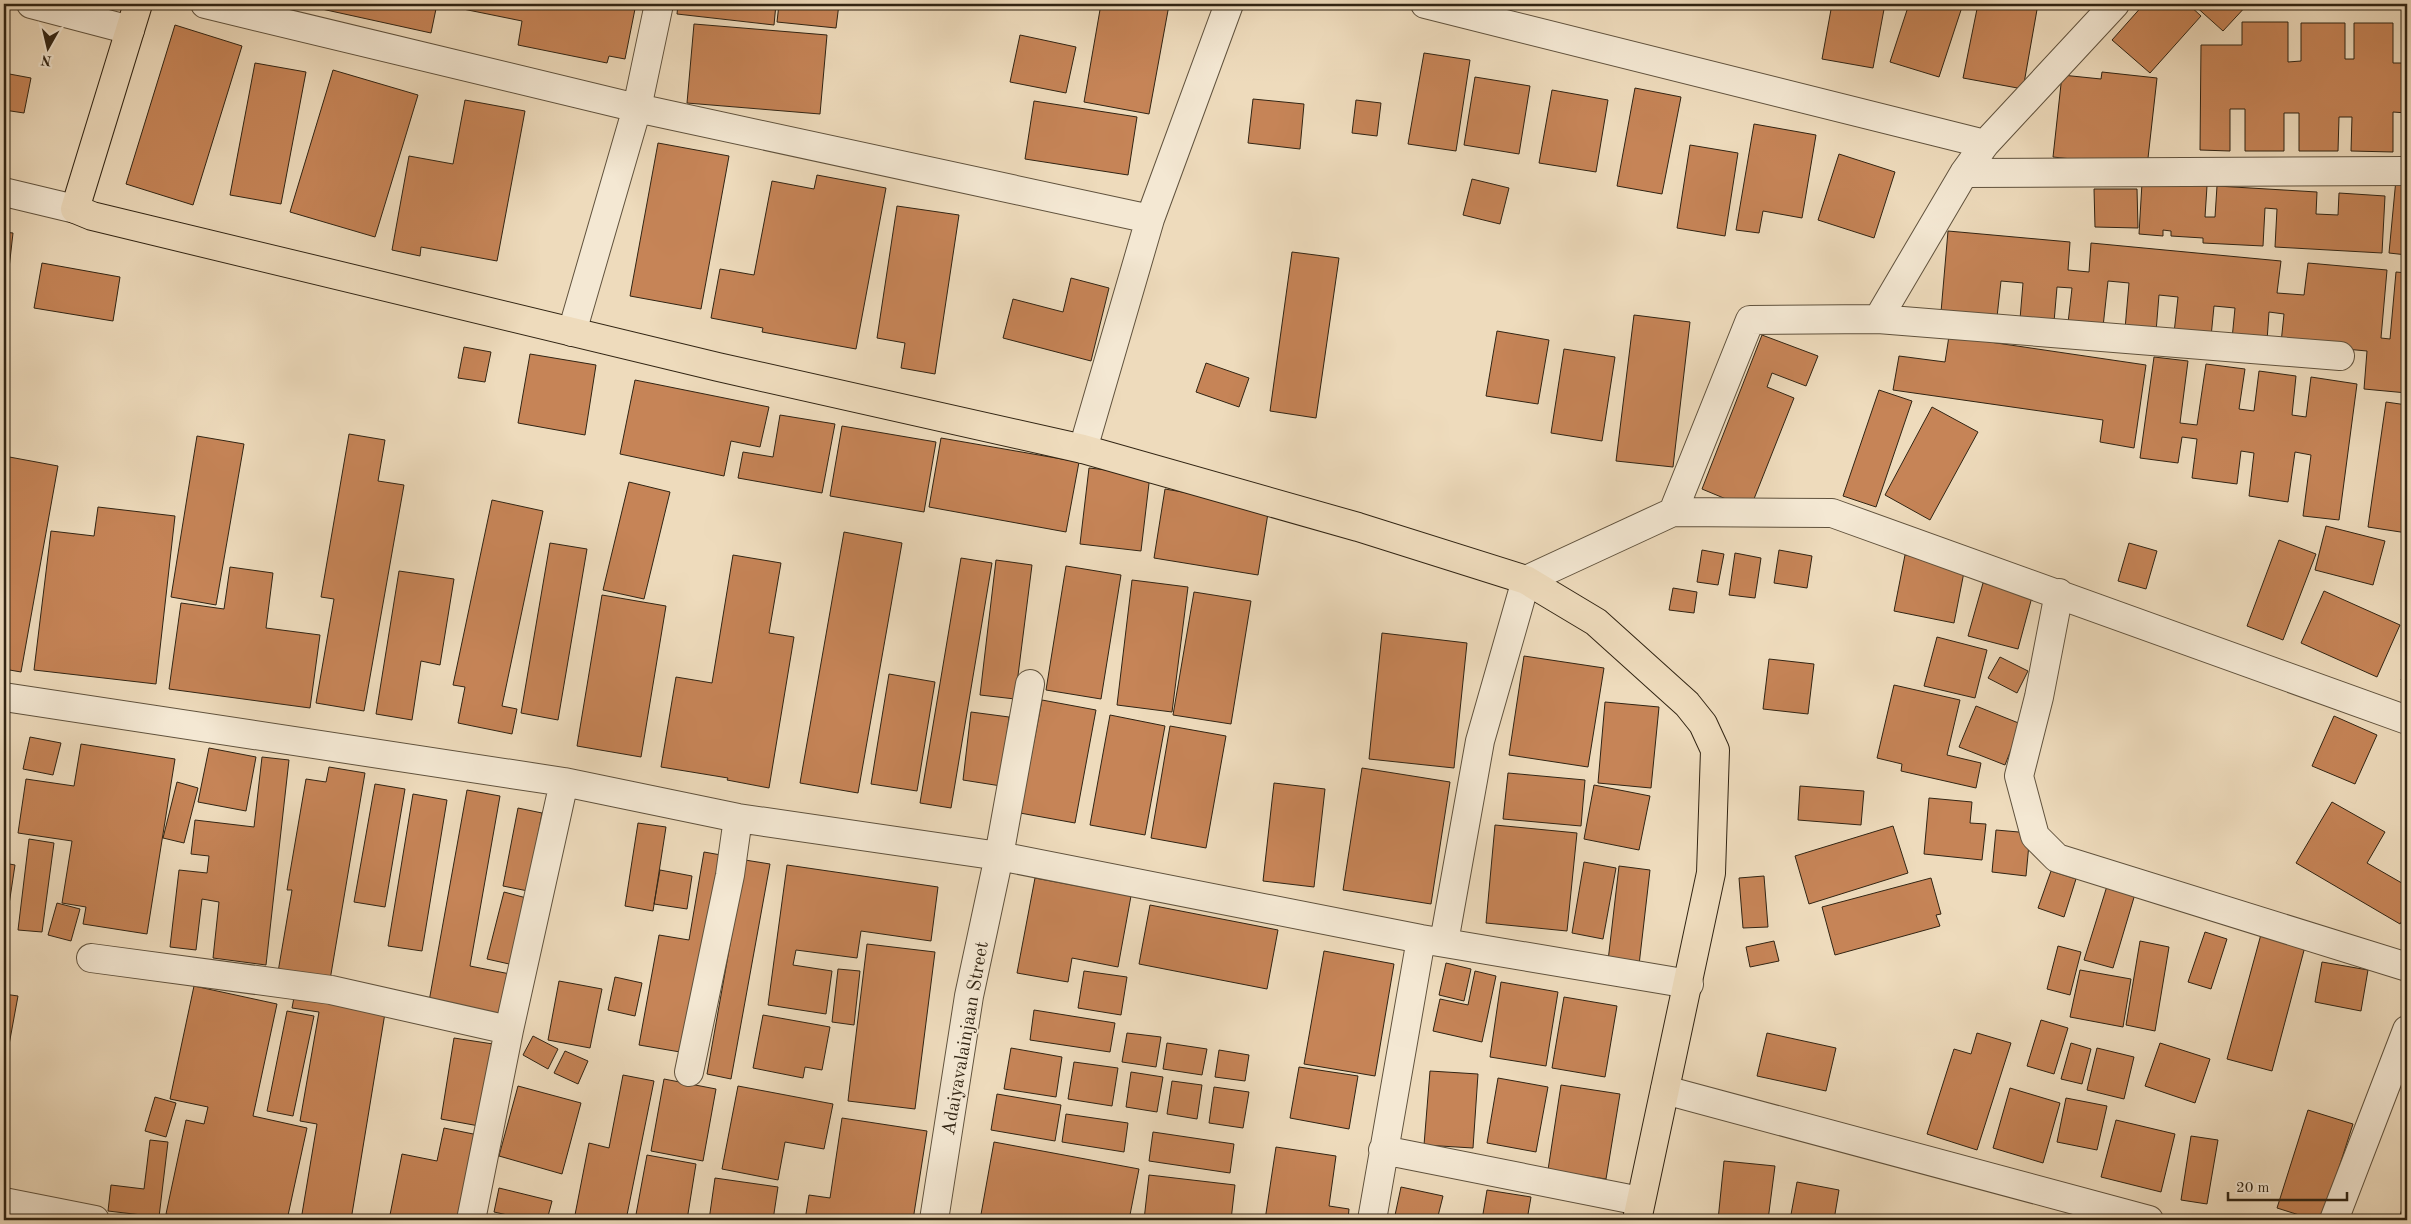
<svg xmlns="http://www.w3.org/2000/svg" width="2411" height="1224" font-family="'Old Standard TT',serif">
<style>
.building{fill:#c68457;stroke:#312413}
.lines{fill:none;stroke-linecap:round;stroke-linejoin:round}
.minor-casing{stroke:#60523d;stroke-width:30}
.major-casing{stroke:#312413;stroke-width:30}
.minor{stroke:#f4e8d3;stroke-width:28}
.major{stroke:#eedbbc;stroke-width:28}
.labels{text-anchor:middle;stroke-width:4;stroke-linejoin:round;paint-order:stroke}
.street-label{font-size:19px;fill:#312413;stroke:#f4e8d3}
</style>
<rect width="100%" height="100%" fill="#eedbbc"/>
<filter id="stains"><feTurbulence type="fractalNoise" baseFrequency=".004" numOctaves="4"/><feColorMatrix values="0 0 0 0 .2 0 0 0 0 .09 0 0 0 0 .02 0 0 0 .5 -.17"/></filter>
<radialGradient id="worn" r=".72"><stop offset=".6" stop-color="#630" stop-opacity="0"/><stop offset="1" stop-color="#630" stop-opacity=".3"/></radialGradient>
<path class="building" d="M299,4H437L431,33Z
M464,4H636L625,59L609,56L607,63L518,45L522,21L463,9Z
M678,4H776L774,25L677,14Z
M779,4H839L836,28L777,22Z
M1101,4L1169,5L1149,114L1084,102Z
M1832,4H1885L1873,68L1822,59Z
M1909,4H1963L1939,77L1890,62Z
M1978,4H2038L2023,89L1963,78Z
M2144,4H2188L2201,16L2150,73L2112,40Z
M2193,4H2248L2223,31Z
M2242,22H2288V62L2301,61V23H2345V59H2354V23H2393V63H2407V113L2393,112V152L2351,151L2352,117H2339L2338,151H2299V113H2284V151H2245V109H2230V151L2200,150L2201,45H2242Z
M694,24L827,35L820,114L687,103Z
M175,25L242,46L193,205L126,184Z
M1020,35L1076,47L1066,93L1010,82Z
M1424,53L1470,60L1456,151L1408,144Z
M255,63L306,72L281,204L230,195Z
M333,70L418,95L375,237L290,212Z
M2102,72L2157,78L2147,167L2053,157L2062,75L2101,79Z
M4,73L31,78L24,113L4,110Z
M1475,77L1530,86L1519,154L1464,145Z
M1635,88L1681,97L1662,194L1617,186Z
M1552,90L1608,100L1596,172L1539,163Z
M1253,99L1304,104L1300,149L1248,143Z
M465,100L525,111L497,261L421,247L420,256L392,250L409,156L453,164Z
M1356,100L1381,103L1377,136L1352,133Z
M1034,101L1137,117L1128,175L1025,159Z
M1754,124L1816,135L1802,218L1763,211L1759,233L1736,230Z
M658,143L729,156L701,309L630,296Z
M1690,145L1738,153L1725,236L1677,228Z
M1839,154L1895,172L1874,238L1818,220Z
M817,175L886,188L856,349L762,332L763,328L711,318L720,269L754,275L772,181L814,189Z
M1472,179L1509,188L1500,224L1463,215Z
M2396,179L2407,180V255L2389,253Z
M2142,183L2207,186L2205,217H2215L2217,186L2317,192L2316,214L2338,215L2339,193L2385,196L2382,253L2275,247L2277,209L2265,208L2263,246L2203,243V238L2171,236V231L2163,230V236L2139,234Z
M2094,189H2137L2138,228L2095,227Z
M897,206L959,215L935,374L901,368L905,343L877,338Z
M1948,231L2070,242L2068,270L2089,272L2091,243L2281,261L2277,293L2304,295L2308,263L2387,270L2381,338L2390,339L2396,272L2407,273V393L2364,389L2367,351L2281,343L2284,314L2269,312L2267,341L2232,339L2235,308L2214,306L2211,337L2174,333L2178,297L2159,295L2156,332L2125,329L2129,283L2108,281L2103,327L2068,323L2072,288L2057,287L2054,322L2020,319L2023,283L2001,281L1997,317L1941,312Z
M4,232L13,233L4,313Z
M1292,252L1339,258L1316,418L1270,411Z
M42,263L120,277L113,321L34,308Z
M1071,278L1109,288L1091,361L1003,338L1013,299L1063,312Z
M1634,315L1690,322L1673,467L1616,461Z
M1497,331L1549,340L1538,404L1486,396Z
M1762,335L1818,356L1806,386L1772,373L1767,387L1794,398L1750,509L1702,489Z
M1949,336L2146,365L2134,448L2100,442L2103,420L1893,390L1899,356L1945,362Z
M464,347L491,352L485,382L458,378Z
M1564,349L1615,357L1602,441L1551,433Z
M530,354L596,365L585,435L518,423Z
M2154,357L2188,361L2180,423L2197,425L2206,364L2245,369L2239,409L2254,411L2259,371L2296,376L2292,415L2306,417L2311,377L2357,384L2339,520L2303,516L2311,455L2295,452L2288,502L2249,496L2254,453L2241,451L2237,484L2192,478L2197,439L2182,437L2178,463L2140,458Z
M1206,363L1249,378L1239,407L1196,392Z
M635,380L769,407L760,447L731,441L724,476L620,454Z
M1879,390L1912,401L1876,507L1843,496Z
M2386,402L2407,405V533L2368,527Z
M1932,407L1978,432L1930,520L1885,495Z
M780,415L835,424L822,493L738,478L743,452L773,457Z
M842,426L936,442L924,512L830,496Z
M349,434L385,440L378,481L404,485L364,711L316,703L334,599L321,597Z
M197,436L244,444L216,605L171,597Z
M941,438L1079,462L1066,532L929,507Z
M4,456L58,466L21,672L4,669Z
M1089,468L1150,475L1141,551L1080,544Z
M629,482L670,492L644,599L603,590Z
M1165,489L1269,507L1258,575L1154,558Z
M492,500L543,511L502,706L517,709L512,734L458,723L465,687L453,685Z
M98,507L175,516L156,684L34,670L51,531L94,536Z
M2326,526L2385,541L2373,585L2315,570Z
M844,532L902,543L858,793L800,783Z
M2279,540L2316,554L2283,640L2247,626Z
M550,543L587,549L558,720L521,713Z
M2129,543L2157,551L2146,589L2118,581Z
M1702,550L1724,554L1718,585L1697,582Z
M1779,550L1812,556L1807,588L1774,583Z
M1735,553L1761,558L1755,598L1729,595Z
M733,555L781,563L769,633L794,637L769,788L727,780L728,778L661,767L676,677L712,683Z
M1905,555L1965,567L1954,623L1894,611Z
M961,558L992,563L951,808L920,803Z
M996,560L1032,565L1015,699L980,695Z
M1066,566L1121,575L1101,699L1046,690Z
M230,567L273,573L266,628L320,635L310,708L169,689L181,603L224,609Z
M399,571L454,579L440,665L421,661L412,720L376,714Z
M1132,580L1188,587L1172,712L1117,705Z
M1983,583L2032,597L2018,649L1968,636Z
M1673,588L1697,592L1694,613L1669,610Z
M2324,591L2400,625L2377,677L2301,643Z
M1194,592L1251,601L1231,724L1173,715Z
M602,595L666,606L641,757L577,746Z
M1382,633L1467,643L1454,768L1369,759Z
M1937,637L1987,650L1975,698L1924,686Z
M1524,656L1604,668L1588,767L1509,755Z
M2000,657L2028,671L2017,693L1988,678Z
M1769,659L1814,664L1808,714L1763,709Z
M2407,668V683L2401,680Z
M889,674L935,682L917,791L871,784Z
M1894,685L1960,700L1947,755L1981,763L1976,788L1901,771L1902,764L1877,758Z
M1042,700L1096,710L1075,823L1020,813Z
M1605,702L1659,707L1651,788L1598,783Z
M1976,706L2021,724L2005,765L1959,747Z
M971,712L1009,717L1001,786L963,780Z
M1110,715L1165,726L1145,835L1090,825Z
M2334,716L2377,735L2355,784L2312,766Z
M1170,726L1226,736L1206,848L1151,838Z
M30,737L61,743L53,775L23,769Z
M81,744L175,759L147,934L83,924L86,907L62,903L72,841L18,833L26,779L74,786Z
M209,748L256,757L246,811L198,802Z
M262,757L289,760L266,965L213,958L219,902L202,899L196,950L170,947L179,870L207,873L209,856L191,854L195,820L254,827Z
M329,767L365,773L330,980L278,972L292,890H287L306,779L326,782Z
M1362,768L1450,782L1431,904L1343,890Z
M1508,773L1585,780L1581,826L1503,819Z
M177,782L198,788L184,843L163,838Z
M1274,783L1325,789L1314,887L1263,881Z
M375,784L405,789L385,907L354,902Z
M1594,785L1650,796L1639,850L1584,839Z
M1800,786L1864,791L1861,825L1798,820Z
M467,790L500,796L470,966L510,974L502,1019L428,1007Z
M413,794L447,800L422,951L388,946Z
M1929,798L1972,802L1970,823L1986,824L1982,860L1924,854Z
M2332,802L2385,832L2367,863L2407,886V912L2400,924L2296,863Z
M518,808L542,813L528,891L503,886Z
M638,823L666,827L653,911L625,906Z
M1495,825L1577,833L1567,931L1486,923Z
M1893,826L1908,873L1809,904L1795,856Z
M1996,830L2030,833L2026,876L1992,872Z
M29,839L54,843L42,932L18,930Z
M704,852L721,855L686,1053L639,1045L659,935L689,940Z
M745,860L770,864L731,1079L707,1074Z
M1584,862L1616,868L1603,939L1572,933Z
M4,863L15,865L7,918H4Z
M787,865L938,887L931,941L861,931L857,958L796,950L793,965L832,971L826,1014L768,1005Z
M1619,866L1650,870L1639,965L1608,961Z
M660,870L692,876L687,909L654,904Z
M2051,871L2076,879L2064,917L2038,908Z
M1764,876L1768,927L1743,928L1739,878Z
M1035,878L1131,896L1118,967L1072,958L1068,982L1017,973Z
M1931,878L1941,914L1936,915L1940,926L1835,955L1822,907Z
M2107,886L2135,894L2113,968L2084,960Z
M504,892L534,900L518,966L487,959Z
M57,903L80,909L71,941L48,935Z
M1150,905L1278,930L1267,989L1139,964Z
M2263,927L2307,939L2272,1071L2227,1059Z
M2205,932L2227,939L2211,989L2188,982Z
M1774,941L1779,961L1750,967L1746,947Z
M2140,941L2169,947L2155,1031L2126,1025Z
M867,944L935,952L915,1109L848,1101Z
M2058,946L2081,952L2070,995L2047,989Z
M1324,951L1394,964L1375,1076L1304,1064Z
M2322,962L2368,970L2361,1011L2315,1002Z
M1446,963L1471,969L1464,1001L1439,995Z
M838,969L860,971L854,1025L832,1022Z
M2080,970L2131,979L2123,1027L2070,1017Z
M1084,971L1127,977L1121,1015L1078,1008Z
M1475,971L1496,976L1482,1042L1433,1031L1440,999L1468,1005Z
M615,977L642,983L635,1016L608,1010Z
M559,981L602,989L590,1048L548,1040Z
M1501,982L1558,992L1546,1066L1490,1057Z
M194,986L277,1004L253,1116L307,1128L287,1220H196L166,1214L186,1120L204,1124L208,1107L170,1099Z
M295,992L386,1007L351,1220H301L317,1124L300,1121L319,1012L292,1008Z
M4,994L18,996L4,1072Z
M1564,997L1617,1006L1605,1077L1552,1068Z
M1034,1010L1115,1023L1110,1052L1030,1040Z
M287,1011L314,1016L293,1116L267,1111Z
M763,1015L830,1027L822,1070L805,1067L803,1078L753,1068Z
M2041,1020L2068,1028L2054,1074L2027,1066Z
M1127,1033L1161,1037L1156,1067L1122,1062Z
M1767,1033L1836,1048L1826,1091L1757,1076Z
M1977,1033L2011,1043L1977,1150L1927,1134L1954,1049L1971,1054Z
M533,1036L558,1049L548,1069L523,1055Z
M454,1038L493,1044L479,1126L441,1119Z
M1167,1043L1207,1049L1202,1075L1163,1069Z
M2071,1043L2091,1049L2082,1084L2061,1079Z
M2160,1043L2210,1059L2195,1103L2145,1086Z
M1011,1048L1062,1057L1056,1097L1004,1089Z
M2097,1048L2134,1057L2124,1099L2087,1090Z
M1219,1050L1249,1055L1245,1081L1215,1077Z
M565,1051L588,1061L578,1084L554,1073Z
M1074,1062L1118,1068L1112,1106L1068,1099Z
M1299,1067L1358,1076L1349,1129L1290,1118Z
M1430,1071L1478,1074L1473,1148L1424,1145Z
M1131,1072L1163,1077L1157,1112L1126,1107Z
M623,1075L654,1081L626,1220H574L589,1143L609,1148Z
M1498,1078L1548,1087L1536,1152L1487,1143Z
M664,1079L716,1089L703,1161L651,1151Z
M1172,1081L1202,1085L1197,1119L1167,1114Z
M1561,1085L1620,1094L1606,1179L1548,1170Z
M518,1086L581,1103L562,1174L499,1156Z
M738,1086L833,1104L824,1149L785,1142L778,1180L722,1169Z
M1214,1087L1249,1092L1243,1128L1209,1123Z
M2010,1088L2060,1103L2043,1163L1993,1148Z
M997,1094L1061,1105L1055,1141L991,1130Z
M155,1097L176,1103L166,1137L145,1131Z
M2066,1098L2107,1106L2097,1150L2057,1142Z
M2308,1110L2353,1124L2322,1220H2315L2277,1208Z
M1066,1114L1128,1123L1124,1152L1062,1142Z
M842,1118L927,1131L913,1220H805L809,1195L830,1198Z
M2116,1120L2175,1134L2161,1192L2101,1177Z
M444,1128L478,1135L461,1220H389L402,1154L437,1161Z
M1153,1132L1234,1144L1230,1173L1149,1161Z
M2191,1136L2218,1140L2207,1204L2181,1200Z
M150,1140L168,1142L159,1217L108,1211L111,1185L144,1189Z
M994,1142L1139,1169L1129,1220H980Z
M1276,1147L1336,1156L1329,1206L1349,1209L1348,1220H1265Z
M647,1155L696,1164L687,1220H635Z
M1724,1161L1775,1166L1768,1220H1718Z
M1149,1175L1235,1185L1231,1220H1144Z
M715,1178L778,1187L773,1220H709Z
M1797,1182L1839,1190L1834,1220H1790Z
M1401,1187L1443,1196L1437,1220H1394Z
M499,1188L552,1201L547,1220H530L494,1212Z
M2407,1189V1220H2399Z
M1487,1190L1531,1197L1527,1220H1482Z"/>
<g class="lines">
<g class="minor-casing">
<path id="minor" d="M31,4L130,30
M205,4L637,108L1150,219
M1425,4L1985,144
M1964,173L2407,171
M4,192L75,209
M1878,319L2340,356
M572,332L637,108L659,4
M1083,449L1150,219L1229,4
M1673,512L1832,513L2407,720
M2059,593L2039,697L2019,776L2035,836L2057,858L2407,967
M4,697L564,782L738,818L999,856L1421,939L1689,984
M1444,942L1480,741L1526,580L1673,512L1750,320L1878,319L1964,173L1985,144L2115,4
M91,958L331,990L509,1030
M689,1072L730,875L738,818
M1665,1090L2149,1220
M1383,1150L1640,1201
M4,1202L95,1220
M471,1220L509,1030L564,782
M934,1220L969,996L999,856L1030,684
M1372,1220L1421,939
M2334,1220L2407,1030"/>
</g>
<g class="major-casing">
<path id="major" d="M138,4L75,209L92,216L718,367L1083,449L1358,527L1526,580L1596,622L1687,704L1703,724L1715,750L1711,873L1637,1220"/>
</g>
<use href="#minor" class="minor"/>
<use href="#major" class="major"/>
</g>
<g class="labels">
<g class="street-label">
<text transform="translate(964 1038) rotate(-80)" y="7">Adaiyavalainjaan Street</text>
</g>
</g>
<rect width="2411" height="1224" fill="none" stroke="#eedbbc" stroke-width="20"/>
<rect x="5" y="5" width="2401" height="1214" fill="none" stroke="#312413" stroke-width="2.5"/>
<rect x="10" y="10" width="2391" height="1204" fill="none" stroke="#312413"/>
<g transform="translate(48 48) rotate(188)" stroke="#f4e8d3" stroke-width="4" paint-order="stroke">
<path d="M0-4L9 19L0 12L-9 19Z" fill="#312413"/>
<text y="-8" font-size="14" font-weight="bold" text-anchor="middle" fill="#312413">N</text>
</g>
<path d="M2228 1192v8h119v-8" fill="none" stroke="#312413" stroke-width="2.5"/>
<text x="2236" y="1192" font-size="15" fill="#312413" stroke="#f4e8d3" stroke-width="4" paint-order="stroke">20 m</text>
<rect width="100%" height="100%" filter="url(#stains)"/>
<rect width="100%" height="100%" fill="url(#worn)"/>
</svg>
